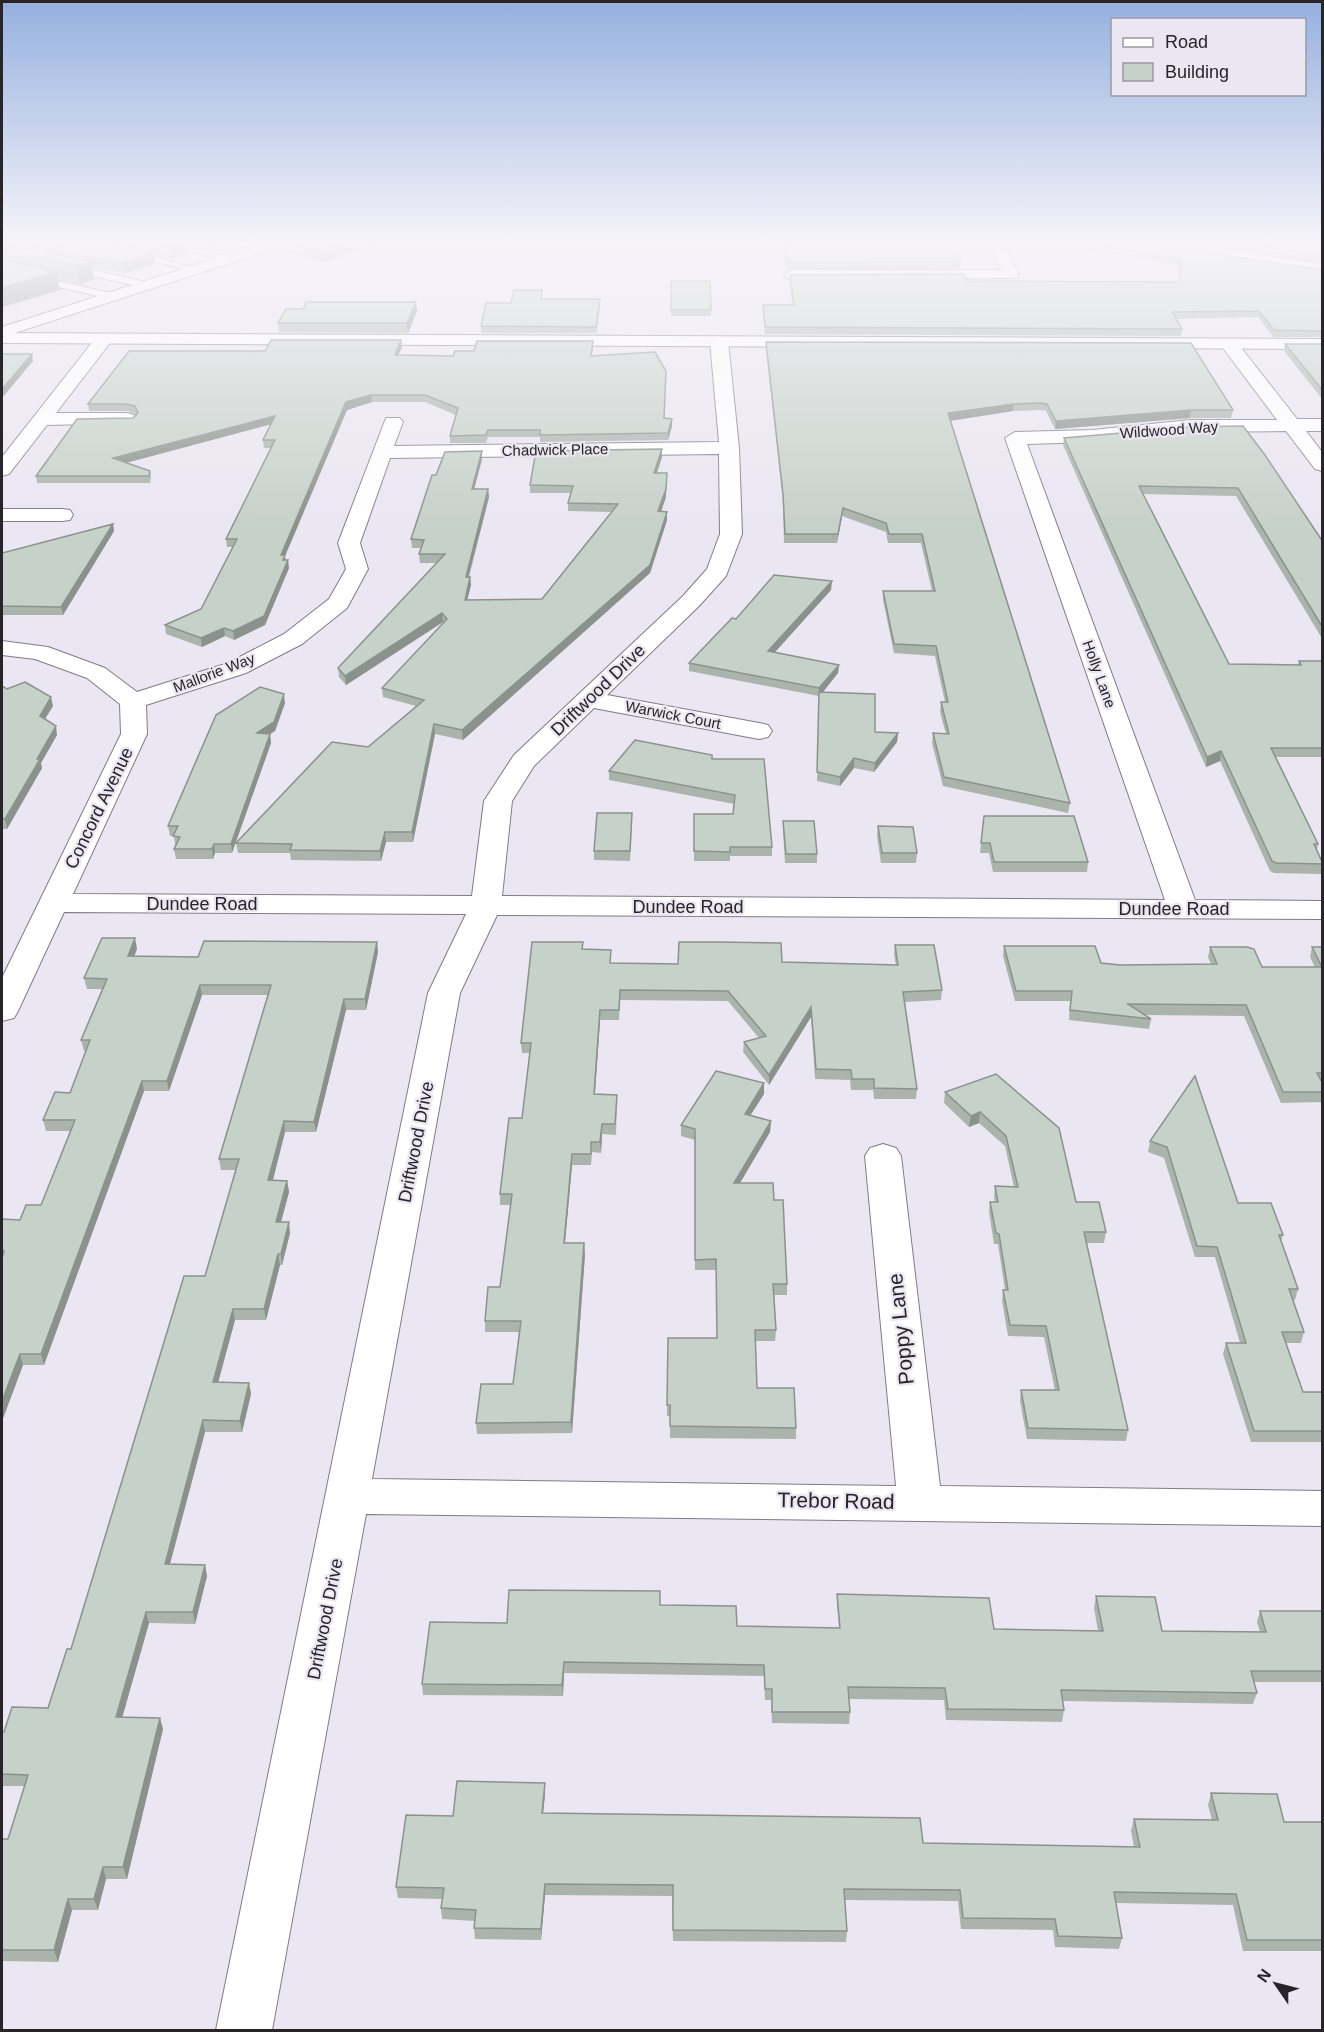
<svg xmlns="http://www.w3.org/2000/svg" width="1324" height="2032" font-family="Arial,sans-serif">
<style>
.built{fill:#e0daed}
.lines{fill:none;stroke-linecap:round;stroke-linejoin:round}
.service-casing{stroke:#7f7c87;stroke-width:2}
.minor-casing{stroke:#7f7c87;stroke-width:2}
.tertiary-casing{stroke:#7f7c87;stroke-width:2}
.primary-casing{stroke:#7f7c87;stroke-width:2}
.service{fill:#fff;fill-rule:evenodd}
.minor{fill:#fff;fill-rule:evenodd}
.tertiary{fill:#fff;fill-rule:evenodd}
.primary{fill:#fff;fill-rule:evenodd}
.wall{fill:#aab4ad}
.shaded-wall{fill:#8b928d}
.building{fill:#c6d1c9;stroke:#8b928d;stroke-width:1.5}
.labels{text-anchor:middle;stroke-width:4.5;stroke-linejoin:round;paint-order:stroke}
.far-street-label{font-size:15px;fill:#272529;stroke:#eae6f2}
.street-label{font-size:18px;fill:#272529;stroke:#eae6f2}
.near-street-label{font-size:21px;fill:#272529;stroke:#eae6f2}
</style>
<rect width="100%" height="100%" fill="#eae6f2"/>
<path class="built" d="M2,242H238L2,315Z"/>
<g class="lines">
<g class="service-casing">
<path id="service" d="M79,242H95L201,269L196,272Z
M152,242H169L236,258L231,261Z
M230,242H248L268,248L263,251Z
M65,264L146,282L151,285L146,288L61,269L60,267Z
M2,268L111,293L116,296L111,299L2,274Z"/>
</g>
<g class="minor-casing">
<path id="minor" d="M988,242H1003L1019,275L1017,278L791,280L783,275L791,270H1001Z
M1173,242H1198L1234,251L1322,264V274L1233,261L1176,245Z
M104,334L113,339L56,413H127L134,415L137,419L134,423L47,425L9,474L2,476V457L98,335Z
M719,336L728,341L739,448L742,534L726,576L699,606L607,695L759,723L768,725L772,731L768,737L759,739L594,708L534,766L512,801L502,896L1165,900L1005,438L1015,432L1092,430L1190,420H1277L1220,344L1229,339L1235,340L1297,419H1322V431H1306L1322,452V471L1315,469L1286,431L1190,432L1092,442L1027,444L1195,900L1322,901V919L497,915L460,993L372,1479L896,1486L865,1156L870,1148L883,1144L896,1148L901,1156L940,1486L1322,1491V1526L366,1514L272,2030H216L428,993L466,914L64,912L18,1011L14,1018L2,1021V978L121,734L120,704L87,678L35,659L2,655V641L48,647L105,668L137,692L228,663L284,634L329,599L346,569L338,543L386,418H400L403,422L394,446L719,442L710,341ZM719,454L720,534L707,569L683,596L514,755L484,801L472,896L73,894L147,734L146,705L246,673L302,644L347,608L368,569L360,543L390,458Z
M2,509H62L70,510L73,515L70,520L62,521H2Z"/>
</g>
<g class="tertiary-casing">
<path id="tertiary" d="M2,333L1322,339V349L2,343Z"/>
</g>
<g class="primary-casing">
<path id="primary" d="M266,242H289L286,245L2,337V327Z"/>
</g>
<use href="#service" class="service"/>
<use href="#minor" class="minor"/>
<use href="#tertiary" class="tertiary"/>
<use href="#primary" class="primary"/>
</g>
<path class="wall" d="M109,242H224L206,248L188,244L190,253L171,259L154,255L155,264L124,273L92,268L94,279L80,284L58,279L60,290L2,307V244L24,250L49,243L50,250Z
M273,242H386L323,262L274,251Z
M783,242H953L960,262V268L788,270L784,258Z
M1041,242H1179L1234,257L1323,270V337H1273L1258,317L1176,319L1182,329L1181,336L765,334L763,305H793L789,282L790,275L967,281L1179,282L1180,265Z
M1206,242H1323V263L1322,262L1234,249Z
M671,281H710L711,316H671Z
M542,290V299L600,305L596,333H481V326L511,303Z
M303,309L417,311L408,333L279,332L278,323Z
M766,342L1233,410L1231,418H1190L1055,429L1046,411L1041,410L1013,411L951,421L1070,803L1068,813L943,786L932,743L933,733L946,734L940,712L941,702H945L935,656L894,653L883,600V591H932L921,543H888L886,532L842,516L837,543H784L783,502L766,349Z
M1285,344H1323V400L1284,351Z
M402,347L398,355L453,356L474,351L593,348L592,356L664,418L672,419V426L668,440L540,442V437H488L486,443H450V436L456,415L425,402H372L347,410L285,556V560L289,568L265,625L234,640L225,636L202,647L166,634L165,625L201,609L233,547H227L226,539L271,448H264L263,440L271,424L126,463L150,471L151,478L150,483H37L36,476L133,418L136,415L128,411H89L88,404L265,351Z
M1191,427L1323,542V640L1236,496L1143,494L1229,664L1298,665L1299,661H1323V757H1276L1318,844L1317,850L1323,863L1321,874L1274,873L1270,871L1220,761L1206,767L1063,445L1064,438Z
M662,457L657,473L666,497L661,512L667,520L650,573L463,740L435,734L413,842H386L381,861L291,860L290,853H238L236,843L368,747L416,706L383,697L382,688L444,623L443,622L346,685L339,677L338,668L437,563H420L419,554L421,548H412L411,539L436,475L482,459L474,489H488L489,497L469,577H470L471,585L467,600L542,599L612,512L568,511V503L571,493H530V485Z
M113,524L114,531L63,615H2V553Z
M831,590L774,652L839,665L838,673L822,693L875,732L898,733L897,742L874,772L854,768L840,786L817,781L819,696L689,671V663L736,619Z
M2,686L7,689L53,706L45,719L57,735L41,763L42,768L7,829H2Z
M285,703L275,731L270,734L271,743L232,853H215L213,859H176L174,849L175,846L174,836H170L168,826Z
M712,759L772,847V856H730V861H694V814H733L734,804L609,780V771Z
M984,816L1088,862L1087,872H993L989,853H980Z
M783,821L817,854V863H785L783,831Z
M632,823L630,861L594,860V851Z
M878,826L917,853L916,863H881L877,836Z
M377,942L378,952L366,1010H346L316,1132H285L273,1180L287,1181L289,1192L281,1222L290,1233L282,1265H280L266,1320H235L218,1382L249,1383L251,1394L242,1432H205L170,1564L205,1565L207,1576L195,1624L149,1623L122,1717L163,1729L127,1879H106L98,1910H72L58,1962L2,1961V1839H8L24,1786H2V1732H4L48,1708L71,1649L205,1276L236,1170H221L219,1159L268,995H202L169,1091H144L44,1365H23L2,1421V1221L20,1220L41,1205L70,1131H46L43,1120L70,1093L86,1051H84L81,1040L102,989H87L84,978L137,949L134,956L198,957Z
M895,945L942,990L941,1000L905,1002L917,1089L916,1099H874L873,1090H851L850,1080L815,1079L811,1017L769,1085L743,1052L744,1042L759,1038L728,1001L620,1000L619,1020H600L595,1094L617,1095L616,1135L602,1134L601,1153L592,1152L591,1165H572L565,1243L585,1254L572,1433L477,1434L476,1423L513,1384L519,1332H485V1321L500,1287L511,1205H500V1194L522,1118L530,1053H522L521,1043L583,949L611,963L678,964L782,962L896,965L894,955Z
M1004,946L1101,963L1120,965L1211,964L1208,957L1210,947L1262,967H1315L1310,957L1312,947H1323V1102L1281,1103L1244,1016L1144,1015L1151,1019L1149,1029L1069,1020L1070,1001H1015L1003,956Z
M996,1074L1076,1202L1106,1232L1104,1243H1087L1128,1430L1126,1441L1027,1439L1020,1401L1021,1390H1055L1044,1337L1008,1336L1002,1301L1003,1290H1005L998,1244H994L989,1212L990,1202H995L994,1197L995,1186L1014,1187L1005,1146L979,1123L969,1127L944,1103L945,1092Z
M1195,1076L1238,1203L1283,1235L1281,1241L1298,1289L1295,1300H1293L1304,1332L1301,1343H1286L1303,1392H1323V1442H1251L1223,1354L1226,1343H1240L1215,1257H1195L1164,1158L1148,1152L1150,1141Z
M764,1083V1094L750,1116L771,1121L770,1132L740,1183L774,1200L787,1284V1295H774L776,1330L775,1341H755L757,1388L796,1428V1439L670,1438V1416H667L668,1338H717L716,1270H695V1140L681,1136V1125Z
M837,1594L994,1629L1098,1631L1094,1608L1096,1596L1162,1631L1260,1632L1257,1622L1260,1611H1323V1682H1254L1257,1693L1253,1704L1062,1701L1064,1710L1062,1722L946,1720L944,1700L849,1699L850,1712L849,1724L772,1723L771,1700H765L764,1676L564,1673L563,1696L423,1695L422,1684L507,1623L660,1605L737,1626L839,1628L837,1605Z
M545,1783V1794L543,1813L923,1843L1134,1847L1131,1831L1134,1819L1212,1820L1208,1805L1211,1793L1284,1822H1323V1951H1243L1233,1905L1116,1903L1122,1938L1119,1949L1055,1947L1053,1930L961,1929L958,1901L845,1900L847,1931L846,1942L673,1941L672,1896L545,1895L541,1940L475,1939L474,1928L475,1921L442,1919L441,1908L442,1899L398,1898L396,1887L453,1816Z"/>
<path class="shaded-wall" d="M205,242H224L206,248Z
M351,242H386L323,262L322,251Z
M49,243L52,260L43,247Z
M188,243L190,253L171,259L169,248Z
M154,253L155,264L124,273L122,263Z
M91,261L94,279L80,284L77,266Z
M57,272L60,290L2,307V288Z
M600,299V305L596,333V327Z
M416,302L417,311L408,333L407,323Z
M401,340L402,347L395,362V355Z
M32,354L33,361L2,398V389Z
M371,395L372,402L347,410L285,556L286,563L284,568L281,555L346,402Z
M1014,404L1013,411L948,421V413Z
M1191,410L1190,418L1055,429L1056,421Z
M275,416L276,423L114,466L113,458Z
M672,419V426L668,440V433Z
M662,449V457L654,481V473Z
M482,451V459L472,497V489Z
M667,473L666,497L658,520V511Z
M488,489L489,497L466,585V577Z
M843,508L842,516L837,543L838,534Z
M667,512V520L650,573L463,740L462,730Z
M113,524L114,531L63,615L61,607Z
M288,560L289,568L265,625L234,640L233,631Z
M470,577L471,585L465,609V600Z
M832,581L831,590L768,660V651Z
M442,613L443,622L346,685L345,676Z
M224,628L225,636L202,647L201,638Z
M839,665L838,673L819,697V688Z
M284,694L285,703L275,731L270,734L271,743L232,853L231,844L257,733Z
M51,697L53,706L41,725L40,716Z
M434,724L435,734L413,842L412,832Z
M56,726L57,735L41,763L42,768L7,829L5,819L37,759Z
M898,733L897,742L874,772L875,763Z
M1221,751L1220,761L1206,767L1207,757Z
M854,758V768L840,786V777Z
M385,832L386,842L381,861L380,851Z
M214,844L215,853L213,859L212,849Z
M135,938L137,949L130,967L128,956Z
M377,942L378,952L366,1010L365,999Z
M200,985L202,995L169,1091L167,1081Z
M344,999L346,1010L316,1132L314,1122Z
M811,1007V1017L769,1085V1075Z
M600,1010V1020L594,1105V1094Z
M142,1081L144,1091L44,1365L41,1354Z
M764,1083V1094L744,1125L745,1114Z
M980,1112L979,1123L969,1127L971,1116Z
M284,1121L285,1132L270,1191L268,1180Z
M771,1121L770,1132L734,1193V1183Z
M602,1124V1134L601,1153L600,1142Z
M572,1154V1165L564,1253V1243Z
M287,1181L289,1192L278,1233L276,1222Z
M289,1222L290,1233L282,1265L281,1254Z
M584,1243L585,1254L572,1433L571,1422Z
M278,1254L280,1265L266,1320L264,1309Z
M233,1309L235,1320L215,1394L213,1382Z
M20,1354L23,1365L2,1421V1401Z
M249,1383L251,1394L242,1432L240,1421Z
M203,1420L205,1432L167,1575L165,1564Z
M205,1565L207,1576L195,1624L193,1612Z
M146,1612L149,1623L119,1729L116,1717Z
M564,1662V1673L563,1696L562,1685Z
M160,1718L163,1729L127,1879L123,1867Z
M545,1783V1794L542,1825V1813Z
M103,1867L106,1879L98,1910L94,1899Z
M545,1884V1895L541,1940V1929Z
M68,1899L72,1910L58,1962L54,1950Z"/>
<path class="building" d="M78,242H108L154,253L122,263L50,250Z
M144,242H185L188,243L169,248Z
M278,242H351L322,251Z
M784,242H953L960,262L788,263L785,252Z
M1079,242H1179L1234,257L1323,270V331L1274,330L1259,311L1172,312L1182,329L765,327L763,305H794L790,275L964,274L967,281L1179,282L1181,259Z
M1232,242H1323V255L1235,243Z
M49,243L43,247L45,252L91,261L77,266L2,249V244L24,250Z
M2,259L57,272L2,288Z
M671,281H710L711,310H671Z
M514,290H542L541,299H600L596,327L481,326L486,303H511Z
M306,302H416L407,323H278L286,309H303Z
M271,340H401L395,355L453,356L455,351H474L477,341H593L591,356L655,352L666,371L664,418L672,419L668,433L540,435V430H488L486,435L450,436L458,408L425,395H371L346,402L281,555H285L283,560H288L264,616L233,631L224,628L201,638L165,625L201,609L237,539H226L275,440H263L275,416L113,458L150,471L149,476H36L77,419L133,418L138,413L135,406L126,404H88L129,351H265Z
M766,342L1191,343L1233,410H1191L1056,421L1047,404L1041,403L1014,404L948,413L1070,803L944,777L933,733L949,734L941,702H948L936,646L894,644L883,591H935L922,534H889L886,523L843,508L838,534H785L783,494Z
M1285,344H1323V391Z
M2,354H32L2,389Z
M1243,426L1265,455L1323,542V628L1238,488L1139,486L1229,664L1301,665L1299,661H1323V748H1271L1318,844H1314L1323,864L1276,863L1272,861L1221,751L1207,757L1064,438L1191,427Z
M662,449L654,473H667L666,489L658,511L667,512L650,565L462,730L434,724L412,832H385L380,851L290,850L292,844L236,843L332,742L368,747L424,700L382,688L447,619L442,613L345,676L338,668L445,554H419L424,540L411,539L432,475H436L445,452L482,451L472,489H488L466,577H470L465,600L542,599L618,504L568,503L573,486L530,485L536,451Z
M113,524L61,607L2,606V553Z
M774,575L832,581L768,651L839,665L819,688L689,663L732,618L736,619Z
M25,682L51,697L40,716L56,726L37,759H40L5,819H2V686L7,689Z
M260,687L284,694L274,722L257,733L270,734L231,844H214L212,849H174L180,837L173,836L178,826H168L216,715Z
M819,692L875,694V732L898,733L875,763L854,758L840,777L817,772Z
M635,740L712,755V759H764L772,847H730V852L694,851V814H733L735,795L609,771Z
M597,813H632L630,851H594Z
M984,816H1074L1088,862H994L990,843H981Z
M783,821H814L817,854H786Z
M878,826L913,827L917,853H882Z
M102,938H135L128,956L198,957L204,941L377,942L365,999H344L314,1122L284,1121L268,1180L287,1181L276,1222H289L281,1254H278L264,1309H233L213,1382L249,1383L240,1421L203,1420L165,1564L205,1565L193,1612H146L116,1717L160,1718L123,1867H103L94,1899H68L54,1950H2V1839H8L28,1775L2,1774V1732H4L12,1707L48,1708L67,1649H71L184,1276H205L239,1159H219L271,985H200L167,1081H142L41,1354H20L2,1401V1258L4,1251H2V1219L20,1220L26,1205H41L75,1120H43L55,1092L70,1093L90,1040H81L107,979L84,978Z
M532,942H583L582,949L611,950L610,963L678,964L679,942H718L781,943L782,962L898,965L895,945H934L942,990L903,992L917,1089L874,1088V1079H852L851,1070L816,1069L811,1007L769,1075L744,1042L766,1036L728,991L620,990L619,1010H600L594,1094L617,1095L615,1124H602L600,1142H591V1154H572L564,1243H584L571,1422L476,1423L481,1384H513L521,1321H485L488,1287H500L512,1194H500L509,1118H522L531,1043H521Z
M1004,946H1095L1101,963L1120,965L1217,964L1210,947H1247L1254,949L1262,967H1322L1312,947H1323V1073H1317L1323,1084V1092H1283L1246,1005L1128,1004L1151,1019L1070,1010L1072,991H1016Z
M716,1071L764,1083L745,1114L771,1121L734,1183H773L774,1200H783L787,1284H773L776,1330H755L757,1388H794L796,1428L670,1426V1405H667L668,1338H717L716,1259L695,1260V1129L681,1125Z
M996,1074L1059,1128L1076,1202H1099L1106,1232H1084L1128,1430L1028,1428L1021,1390H1059L1046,1326L1010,1325L1003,1290H1008L999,1234L996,1233L990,1202H998L995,1186L1018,1187L1006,1136L980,1112L971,1116L945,1092Z
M1195,1076L1238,1203H1271L1283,1235H1279L1298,1289H1289L1304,1332H1282L1303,1392H1323V1431H1254L1226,1343H1246L1217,1247L1197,1246L1167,1147L1150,1141Z
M509,1590L660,1591V1605L736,1606L737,1626L840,1628L837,1594L989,1598L994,1629L1103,1631L1096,1596L1155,1597L1162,1631L1266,1632L1260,1611H1323V1671H1251L1257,1693L1061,1690L1064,1710L948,1709L945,1688L848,1687L850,1712H772V1689H765L764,1665L564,1662L562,1685L422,1684L430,1622L507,1623Z
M457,1781L545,1783L542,1813L920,1818L923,1843L1140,1847L1134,1819L1218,1820L1211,1793L1277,1794L1284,1822H1323V1940H1247L1236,1894L1114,1892L1122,1938L1058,1936L1055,1919L963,1918L960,1890L844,1889L847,1931L673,1930V1885L545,1884L541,1929L474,1928L476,1910L441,1908L444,1888L396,1887L406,1815L453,1816Z"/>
<linearGradient id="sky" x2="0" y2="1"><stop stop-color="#95b0df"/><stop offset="0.46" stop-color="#f6f4f9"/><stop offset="1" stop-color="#f6f4f9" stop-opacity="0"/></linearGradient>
<rect width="1324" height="526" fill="url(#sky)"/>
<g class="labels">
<g class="far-street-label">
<text transform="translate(1169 430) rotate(-4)" y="5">Wildwood Way</text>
<text transform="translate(555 450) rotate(-1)" y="5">Chadwick Place</text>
<text transform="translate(214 673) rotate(-21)" y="5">Mallorie Way</text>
<text transform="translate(1099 674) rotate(70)" y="5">Holly Lane</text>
<text transform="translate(673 715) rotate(11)" y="5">Warwick Court</text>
</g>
<g class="street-label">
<text transform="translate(598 690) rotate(-44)" y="6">Driftwood Drive</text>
<text transform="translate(99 808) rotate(-64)" y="6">Concord Avenue</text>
<text x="202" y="910">Dundee Road</text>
<text x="688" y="913">Dundee Road</text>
<text x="1174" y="915">Dundee Road</text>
<text transform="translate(416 1142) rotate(-79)" y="6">Driftwood Drive</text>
<text transform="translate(325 1619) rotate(-79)" y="6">Driftwood Drive</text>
</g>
<g class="near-street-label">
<text transform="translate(901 1329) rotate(-96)" y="7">Poppy Lane</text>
<text transform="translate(836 1501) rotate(1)" y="7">Trebor Road</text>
</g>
</g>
<rect width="1324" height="2032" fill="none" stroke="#272529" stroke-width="6"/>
<rect x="1111" y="18" width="195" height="78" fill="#eae6f2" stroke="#9c99a2" stroke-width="1.5"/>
<rect x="1123" y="38" width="30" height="9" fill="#ffffff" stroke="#9c99a2" stroke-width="1.5"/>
<text x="1165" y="48" font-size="18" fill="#272529">Road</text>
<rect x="1123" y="63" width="30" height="18" fill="#c6d1c9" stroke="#9c99a2" stroke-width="1.5"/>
<text x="1165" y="78" font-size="18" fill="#272529">Building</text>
<g transform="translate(1276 1984) rotate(305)" stroke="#eae6f2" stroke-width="4.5" paint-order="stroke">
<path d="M0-4.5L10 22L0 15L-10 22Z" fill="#272529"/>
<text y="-9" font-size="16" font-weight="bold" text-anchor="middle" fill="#272529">N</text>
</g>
</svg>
